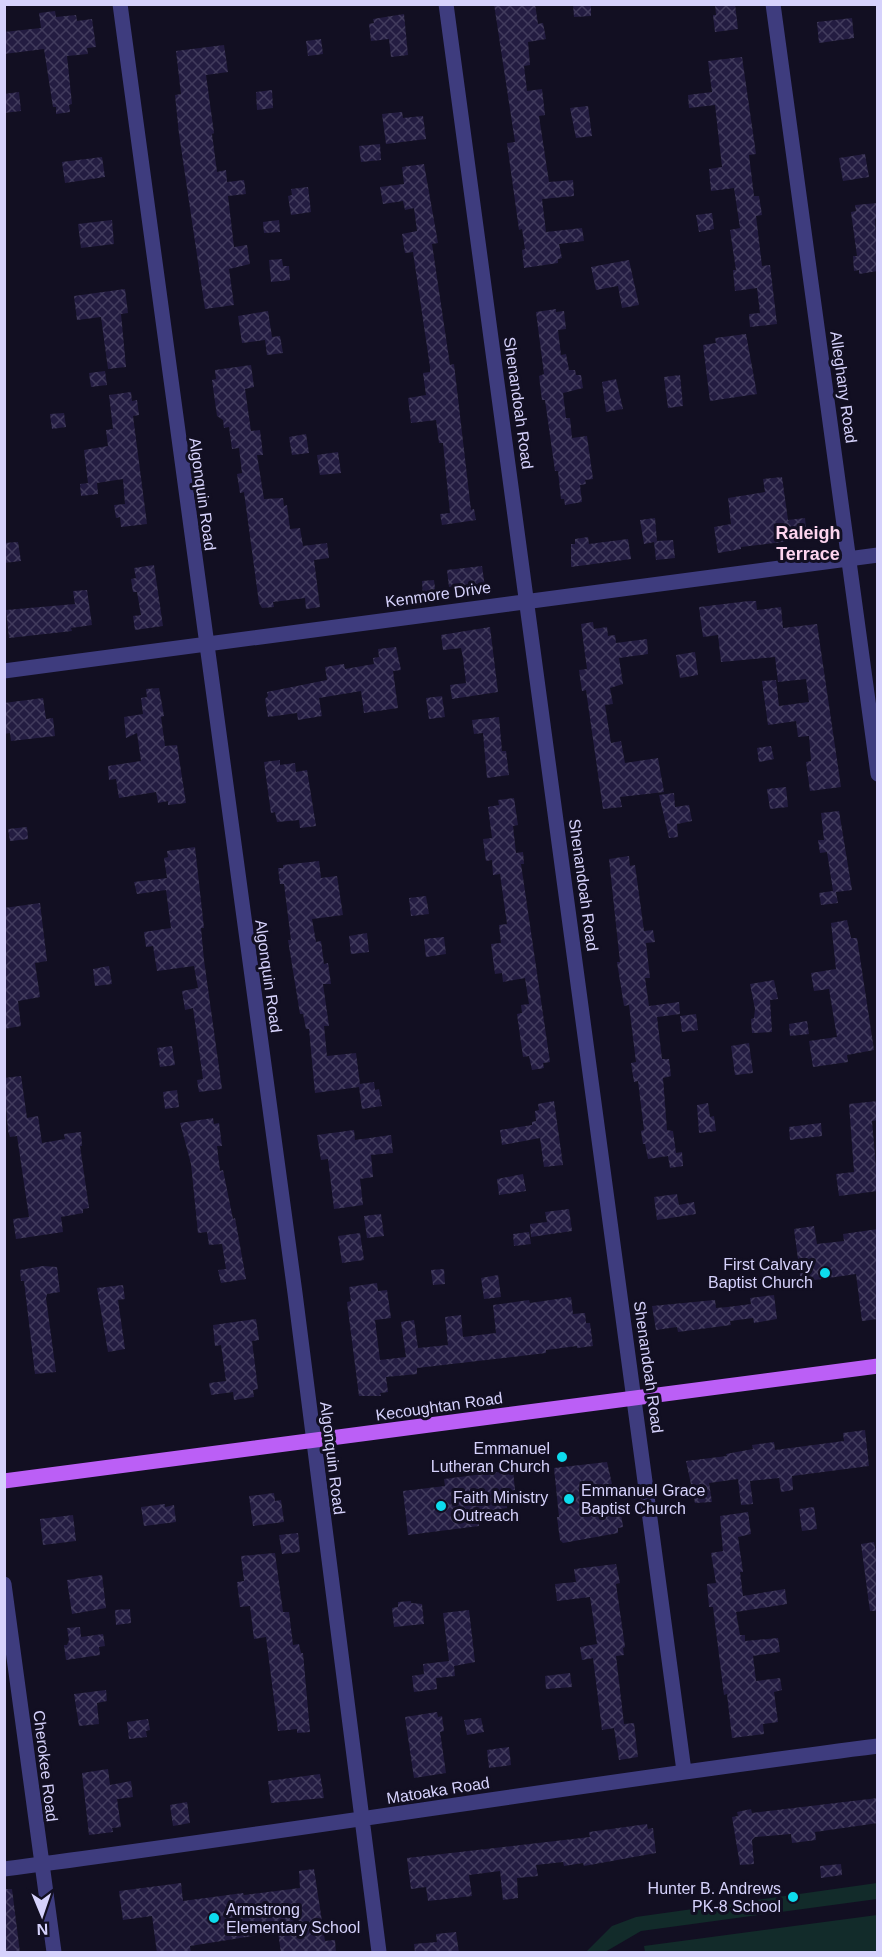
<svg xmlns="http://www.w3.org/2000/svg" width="882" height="1957" font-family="Helvetica,sans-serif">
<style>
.pitch{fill:#122b2a}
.building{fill:url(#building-cross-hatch)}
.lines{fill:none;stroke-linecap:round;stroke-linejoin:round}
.minor{stroke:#3e3c7e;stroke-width:15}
.primary{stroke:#bb5ff6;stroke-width:15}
.poi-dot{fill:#0ddbed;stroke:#120f22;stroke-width:2}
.labels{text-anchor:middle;stroke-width:6;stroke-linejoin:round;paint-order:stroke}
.street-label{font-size:16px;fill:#d6d2fc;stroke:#120f22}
.poi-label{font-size:16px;fill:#d6d2fc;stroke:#120f22;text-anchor:end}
.neighbourhood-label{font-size:18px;font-weight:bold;fill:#fdd4ee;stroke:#120f22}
</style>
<defs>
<pattern id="building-cross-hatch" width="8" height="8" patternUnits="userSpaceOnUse" patternTransform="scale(1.5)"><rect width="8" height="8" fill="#231c41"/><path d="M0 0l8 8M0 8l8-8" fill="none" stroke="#423c5d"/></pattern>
</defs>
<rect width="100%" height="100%" fill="#120f22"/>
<path class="pitch" d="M877,1883V1899L641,1931L605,1952H586L612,1926L636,1917Z
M877,1915V1952H645L644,1946Z"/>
<path class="building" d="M494,4H535L538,24L543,23L546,39L528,42L530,65L524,66L527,91L542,89L545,115L539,116L549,182L573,180L574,196L542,199L546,232L582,228L584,241L559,244L562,258L558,259V263L524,268L522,250L525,249L522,229L519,230L507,143L515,142Z
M573,4H591V16L574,17Z
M715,4H735L738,29L715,32L713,15H716Z
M55,11L56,17L76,15L77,21L92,19L96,47L87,48L88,54L67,56L72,104L69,105L70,112L56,114V107H53L44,49L4,54V32L41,28L39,13Z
M404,14L408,55L391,57L389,39L371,41L369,24L374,23L373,19Z
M852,18L854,38L819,43L817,22Z
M321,39L323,54L308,56L306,41Z
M224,45L228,72L206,75L214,133L212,134L217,172L226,170L227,182L244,180L246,194L228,196L234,247L247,245L250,264L229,269L234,305L205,309L179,134L175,95L181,94L176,51Z
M742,57L756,154L749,155L754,196H759L762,215L756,216L762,266L770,265L777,324L750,327L749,314L760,313L757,288L735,291L733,270H736L730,230L740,228L734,188L711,191L709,169L722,167L715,105L689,108L688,95L712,92L708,61Z
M272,90L273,108L257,110L256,92Z
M19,92L21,111L4,113V94Z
M588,106L592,136L576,138L570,108Z
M402,112L403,118L423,116L426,139L386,144L382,114Z
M380,144L381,160L361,162L359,146Z
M865,154L869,177L843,181L839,158Z
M102,157L105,177L65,183L62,162Z
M424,164L438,243L432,244L450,365L454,364L471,510L474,509L476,520L442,525L440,514L450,513L443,443H439L436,420L411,423L408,398L426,395L423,373L430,372V367L413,252L405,253L402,234L417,231L414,208L405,210L403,201L383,204L380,187L404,184L402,167Z
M308,187L311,212L291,215L288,196L292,195L291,189Z
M878,203V218L875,219L878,271L859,274V270L854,271L853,256H857L851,212L856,211L855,205Z
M712,213L714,229L699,232L696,215Z
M112,220L114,244L81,248L78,224Z
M279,220L280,232L264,233L263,222Z
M282,259L283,266H289L290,280L271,282L269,260Z
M629,260L639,305L622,308L618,286L596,290L591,267Z
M125,289L128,313L121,314L126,367L108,369L101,317L77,320L74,296Z
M556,309V312L564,311L566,329L558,330L561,355L566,354L569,370H575L576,375H581L583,388L563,393L566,418H570L572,438L587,436L593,479L585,480L586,484L580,485L582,502L565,505L564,499H561L558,471H555L545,400H542L539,376L544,374L536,312Z
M268,311L272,337L280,336L283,353L267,355L265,340L242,343L238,316Z
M746,334L757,394L710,401L703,345L716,343L715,338Z
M251,365L254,387L245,389L251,431L260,430L263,455H257L264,499L283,498L284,506L287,505L290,529L300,528L303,546L327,543L329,558L314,560L320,607L306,609L305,598L273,602L274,607L262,608L259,603L244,492L240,493L237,474L242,473L239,448L232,449L229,427L224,428L223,420L217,416L212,380L216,379L215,370Z
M105,371L107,385L91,387L89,373Z
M680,375L683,406L668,408L664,377Z
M616,379L623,409L606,412L602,382Z
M131,392L132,401L137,400L139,415L133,416L147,524L121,527L120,517L116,518L114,505L125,504L123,479L97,483L98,494L81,496L80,484L88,483L84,450L108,446L106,430L113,429L109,395Z
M64,413L66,427L52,429L50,414Z
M306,434L309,453L292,455L289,437Z
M338,452L341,473L320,475L317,455Z
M782,477L788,520L805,518L807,539L741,547V549L718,553L714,527L731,524L728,498L765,492L763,479Z
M655,518L657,541L673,540L675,558L656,560L654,542L644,544L640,520Z
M588,537L589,544L628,539L631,559L571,567V544H575V539Z
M18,542L21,561L4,563V543Z
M154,565L163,626L135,630L133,616L141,615L137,592H133L131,579L136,578L134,568Z
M482,566L485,587L460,590L459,585L449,587L447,570Z
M434,580L436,596L423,597L422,581Z
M87,590L92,625L71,628L72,631L9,638L6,610L75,604L73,591Z
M749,601H756L757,610L781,607L783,628L817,624L841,787L810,791L806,762L811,761L809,736L798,737L796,721L768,725L762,681L776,680L779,706L809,702L806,679L778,682L775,657L721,662L718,635L703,637L699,607Z
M593,622L594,629L607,627L608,636L615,635L616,643L647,639L648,654L619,658L623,684L610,688L613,704L605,705L611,743L621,741L625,763L658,758L664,792L620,797L622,807L603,809L586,690L582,691L579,670L587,669L581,624Z
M490,627L498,692L452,699L450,685L466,683L463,658L461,648L443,650L441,635Z
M396,647L401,670L393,671L398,708L364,713L361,691L319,698L322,716L298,720L297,713L268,717L265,699L268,696L267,692L327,680L325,667L344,664L345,669L374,664L373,658L379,657L378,649Z
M695,652L698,675L680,678L676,655Z
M159,688L164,716L161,717L165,746L177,745L186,803L168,805V801L158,803L156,792L119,798L116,779L109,780L108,766L141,761L137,733L126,738L124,717L143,714L141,698L147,697L146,689Z
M442,696L445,717L429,719L426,698Z
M43,698L46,719L53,718L55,736L11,741L10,733L4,734V703Z
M499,717L502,751H506L509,775L487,778L483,733L474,734L472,720Z
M771,746L774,759L759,762L757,748Z
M280,760V765L295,763L296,772L307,770L316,826L300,828L299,820L277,822L275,812L271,813L264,762Z
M786,787L788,807L770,809L767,789Z
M674,793L675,807L689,805L692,821L677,824L678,837L669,838L659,795Z
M514,798L518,825L513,826L516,853L523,852L524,864H521L550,1062L543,1063L544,1068L532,1070L529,1056L523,1057L517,1014L522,1013L521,1005L529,1004L525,978L503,982L502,973L495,974L491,944L501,943L499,925L507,924L500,874L493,875L492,860L486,861L483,839L492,838L488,807L499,805L498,800Z
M839,811L852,890L836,892L838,903L821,905L819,893L833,891L827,852L820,853L818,840H824L821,813Z
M27,827L28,839L10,841L8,829Z
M195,847L204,928H201L204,960L222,1089L199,1092L197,1080L203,1079L193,1008L185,1010L182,991L198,988L194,966L157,971L153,946L146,947L144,932L171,928L166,890L137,894L134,882L167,878L164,858L168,857L167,851Z
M629,856L630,866L635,865L644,931L653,930L655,942L646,943L650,978H645L649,1006L679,1002L680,1014L657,1017L662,1059H669L671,1076L663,1078L667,1130L673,1131L676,1153L682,1152L683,1166L670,1168L668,1156L648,1159L645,1144H643L641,1131L644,1130L638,1081L634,1082L631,1063L636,1062L629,1005L624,1006L617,962H620L609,859Z
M319,861L321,878L337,876L343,915L312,919L316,942L321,941L324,964L328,963L331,984H323L329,1026H324L327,1056L356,1053L360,1084L374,1082L375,1090L379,1089L382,1106L362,1109L359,1087L315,1093L309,1029H306L303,1014H300L288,940H291L284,884H280L278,868H283V865Z
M426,896L429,914L411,916L409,898Z
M40,903L47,961L35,963L40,997L18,1001L21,1026L4,1029V908Z
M847,920L851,938H857L874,1050L847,1055L848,1062L813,1067L809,1041L837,1037L829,989L814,991L811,973L836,969L831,923Z
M367,933L369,952L351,954L349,936Z
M444,937L446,954L426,957L424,939Z
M109,966L112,984L95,986L93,969Z
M774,980L778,999L770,1000L772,1032L752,1033L751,1019L754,1018L755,1009L750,984Z
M696,1014L698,1030L682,1032L680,1016Z
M807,1021L809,1034L790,1036L789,1024Z
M749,1043L753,1073L735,1075L731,1046Z
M172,1046L175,1065L160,1067L157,1048Z
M21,1076L27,1118L38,1116L42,1143L65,1139L64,1134L81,1132L82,1146H80L89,1208L83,1209V1213L61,1217L63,1232L16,1239L13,1219L29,1217L17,1136L10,1137L8,1131L4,1078Z
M177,1090L179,1107L165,1109L163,1092Z
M554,1101L563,1165L544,1167L540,1138L502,1145L500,1130L532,1125V1122L536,1121L535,1111L539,1110L538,1104Z
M878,1101V1120L872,1121L878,1191L839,1196L836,1174L854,1172L849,1104Z
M708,1103L710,1117L714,1116L716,1131L699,1133L697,1105Z
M213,1118L214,1124L219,1123L222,1146H217L220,1171L223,1170L233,1219L235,1218L246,1279L221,1283L218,1270L226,1269L222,1244L209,1245L207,1232L198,1233L191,1164L180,1123Z
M821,1123L822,1136L790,1140L789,1127Z
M354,1130L355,1140L391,1135L393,1153L371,1155L373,1177L360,1179L363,1205L334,1209L328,1159L321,1160L317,1135Z
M523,1174L526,1191L499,1195L497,1179Z
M677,1194L679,1205L694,1202L696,1214L657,1220L654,1197Z
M569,1209L572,1231L531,1237L530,1224L547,1222L545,1212Z
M381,1214L384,1236L367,1238L364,1216Z
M814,1226L817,1244L844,1241L843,1234L878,1229V1319L862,1321L856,1274L801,1282L794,1229Z
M529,1232L531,1244L514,1246L513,1234Z
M360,1233L364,1260L342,1263L338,1236Z
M43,1266L57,1267L60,1292L47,1294L46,1298L56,1372L35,1374L24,1281H21L20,1270Z
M444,1269L445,1284L433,1285L431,1270Z
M498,1275L501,1297L484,1299L481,1278Z
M377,1283L378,1291L387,1290L391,1318L375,1320L380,1360L406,1357L401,1322L414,1320L418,1348L448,1345L445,1317L461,1315L463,1337L496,1333L493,1305L529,1300L530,1303L571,1297L573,1314L585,1313L586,1323H590L593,1346L577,1348V1346L546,1350V1353L417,1368V1374L386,1377L388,1392L380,1393L381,1396H359L347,1302L351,1301L349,1287Z
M123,1285L125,1299L118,1300L125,1349L108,1352L97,1288Z
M774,1295L777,1319L754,1323L753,1318L730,1321L731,1325L678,1332L677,1327L656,1330L652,1306L715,1300L716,1308L728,1307L751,1304L750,1298Z
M256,1319L259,1340L252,1341L258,1389L253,1390L254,1397L234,1400L233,1392L211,1395L209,1383L226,1381L221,1345L215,1346L213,1325Z
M865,1430L869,1466L792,1476L793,1490L781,1492L779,1478L750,1481L753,1504L741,1505L738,1479L709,1483L712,1502L695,1503L686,1461L727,1456L726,1454L753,1449L752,1445L774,1442L775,1450L844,1441L843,1433Z
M607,1462L612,1484L579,1488L582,1514L616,1510V1515L621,1514L623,1527L618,1528V1533L563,1543L560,1540L557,1517H559L554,1468Z
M513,1470L515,1490L505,1491L507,1508L478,1512L479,1526L408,1535L403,1491L445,1486L444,1479Z
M274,1493L275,1501L281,1500L284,1522L253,1526L249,1496Z
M165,1504V1507L174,1505L176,1522L144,1526L141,1507Z
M814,1507L817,1529L802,1531L799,1509Z
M748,1512L751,1534L738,1537L743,1572H740L743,1596L785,1589L787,1604L736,1612L740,1635H745V1641L778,1638L780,1652L753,1656L756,1681L780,1678L782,1690L774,1692L778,1722L763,1724L764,1734L732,1738L727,1694L724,1695L713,1607H709L707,1584L716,1583L711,1553L723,1551L720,1516Z
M73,1515L76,1541L43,1545L40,1519Z
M298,1533L300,1552L282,1554L279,1535Z
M874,1542L878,1564V1611H870L861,1544Z
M275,1553L283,1612H289L293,1645L299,1644L301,1653H303L310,1732L297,1733V1729L278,1731L266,1637L254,1639L250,1606L240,1607L237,1582L244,1581L241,1556Z
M616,1564L620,1583L616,1584L625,1647L623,1648L624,1655L616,1656L624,1724L634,1723L638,1757L619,1760L614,1728L602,1730L593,1658L582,1660L580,1647L597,1644L590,1597L557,1601L555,1584L576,1582L574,1569Z
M102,1575L106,1608L72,1614L67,1580Z
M411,1601V1603L422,1604L424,1624L394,1627L392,1608L398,1607V1602Z
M130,1609L131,1623L116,1625L115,1610Z
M469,1610L475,1662L454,1666L455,1676L436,1678L437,1689L414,1692L412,1676L424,1674L423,1664L449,1661L443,1613Z
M80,1627L81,1637L103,1634L105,1646L99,1647L100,1655L66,1660L64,1645H67L69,1640L67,1628Z
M570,1673L572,1687L546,1689L545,1676Z
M106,1690L107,1701L97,1703L99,1724L79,1726L74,1694Z
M437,1712L438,1717L442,1716L444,1731L440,1732L446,1773L414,1778L405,1717Z
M481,1718L484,1732L467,1735L464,1720Z
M148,1719L150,1730L146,1731L147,1737L129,1739L127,1722Z
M509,1747L511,1765L489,1768L487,1750Z
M108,1769L110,1785L131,1781L133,1797L117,1799L121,1827L112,1828L113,1832L89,1835L82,1773Z
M320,1774L324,1798L271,1803L268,1781Z
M878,1798V1823L815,1832L816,1840L792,1843L791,1834L755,1837L752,1840L754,1864L740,1865L732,1817L738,1816L737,1812L751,1809L752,1813Z
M187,1802L190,1823L173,1826L170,1805Z
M647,1824L648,1829L653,1828L656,1853L584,1866L583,1863L564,1866L563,1862L536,1865L538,1876L517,1878L518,1898L503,1900L500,1871L469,1875L472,1896L428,1901L426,1887L411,1889L407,1858L590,1837L589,1832Z
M841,1864L842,1875L821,1878L820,1866Z
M314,1869L325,1941L335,1940L336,1953H281L278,1932L190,1946L191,1953H157L152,1916L123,1920L119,1891L181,1883L183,1901L243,1893L244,1895L300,1888L299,1871Z
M4,1889H12L20,1953H4Z
M456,1932L459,1953H415L414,1944L437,1942L436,1934Z"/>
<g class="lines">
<path class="minor" d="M120,4L295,1293L379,1952
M446,4L684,1771
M773,4L878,774
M4,671L878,555
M4,1584L54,1952
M4,1869C296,1831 586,1783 878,1746"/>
<path class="primary" d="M4,1481L878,1366"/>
</g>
<g class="poi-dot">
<circle cx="825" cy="1273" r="6"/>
<circle cx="562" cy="1457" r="6"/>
<circle cx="569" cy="1499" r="6"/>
<circle cx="441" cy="1506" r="6"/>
<circle cx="793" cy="1897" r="6"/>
<circle cx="214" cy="1918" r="6"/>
</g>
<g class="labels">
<g class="street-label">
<text transform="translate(844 387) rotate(82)" y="6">Alleghany Road</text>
<text transform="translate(519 403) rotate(82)" y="6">Shenandoah Road</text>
<text transform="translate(203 494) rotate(82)" y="6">Algonquin Road</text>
<text transform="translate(438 594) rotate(-8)" y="6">Kenmore Drive</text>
<text transform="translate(584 885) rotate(82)" y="6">Shenandoah Road</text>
<text transform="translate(269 976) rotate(82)" y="6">Algonquin Road</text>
<text transform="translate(649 1367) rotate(82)" y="6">Shenandoah Road</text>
<text transform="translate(439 1406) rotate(-8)" y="6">Kecoughtan Road</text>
<text transform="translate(333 1458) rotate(83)" y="6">Algonquin Road</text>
<text transform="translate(46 1766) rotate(83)" y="6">Cherokee Road</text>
<text transform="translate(438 1790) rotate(-9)" y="6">Matoaka Road</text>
</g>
<g class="poi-label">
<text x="813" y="1270">First Calvary<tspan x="813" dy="18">Baptist Church</tspan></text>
<text x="550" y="1454">Emmanuel<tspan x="550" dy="18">Lutheran Church</tspan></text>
<text x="581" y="1496" text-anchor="start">Emmanuel Grace<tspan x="581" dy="18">Baptist Church</tspan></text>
<text x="453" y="1503" text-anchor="start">Faith Ministry<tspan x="453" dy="18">Outreach</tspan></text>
<text x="781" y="1894">Hunter B. Andrews<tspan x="781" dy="18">PK-8 School</tspan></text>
<text x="226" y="1915" text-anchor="start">Armstrong<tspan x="226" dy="18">Elementary School</tspan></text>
</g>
<g class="neighbourhood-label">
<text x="808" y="539">Raleigh<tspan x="808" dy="21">Terrace</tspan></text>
</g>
</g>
<rect width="882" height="1957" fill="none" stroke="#d6d2fc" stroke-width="12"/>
<g transform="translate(42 1915) rotate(178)" stroke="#120f22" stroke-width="4.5" paint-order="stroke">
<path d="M0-4.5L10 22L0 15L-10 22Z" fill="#d6d2fc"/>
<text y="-9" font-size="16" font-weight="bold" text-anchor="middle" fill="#d6d2fc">N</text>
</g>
</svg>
